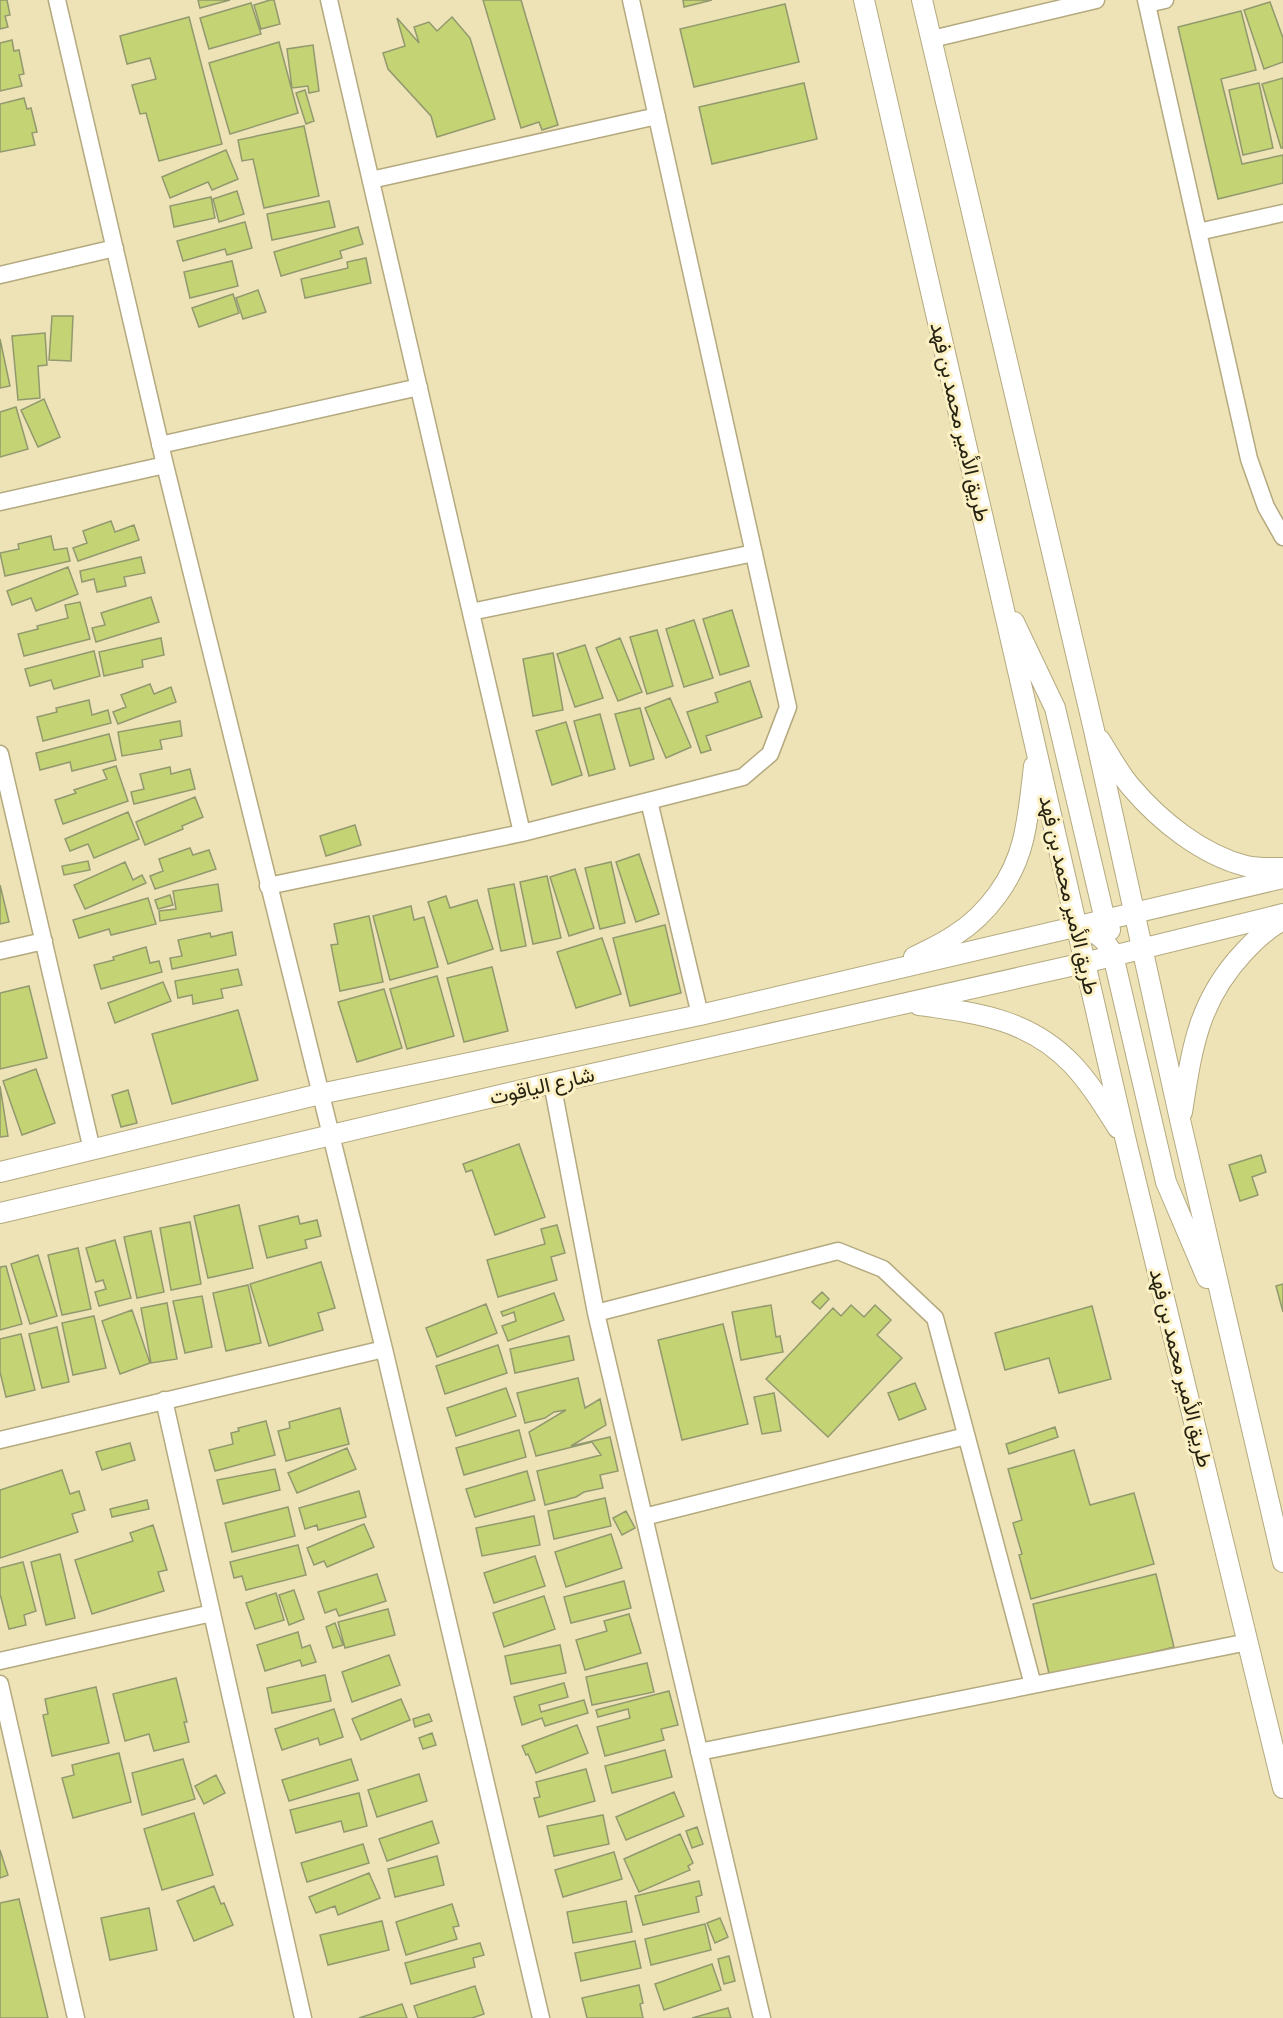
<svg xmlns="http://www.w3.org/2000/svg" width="1283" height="2018" font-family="'Alegreya Sans',Vazirmatn,sans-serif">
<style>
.building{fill:#c4d373;stroke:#92996f;stroke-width:1.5}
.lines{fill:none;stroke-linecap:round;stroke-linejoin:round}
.minor-casing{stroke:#b4a97f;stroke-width:19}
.tertiary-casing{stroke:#b4a97f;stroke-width:22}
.minor{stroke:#fff;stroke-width:16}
.tertiary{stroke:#fff;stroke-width:20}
.labels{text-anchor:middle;stroke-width:6;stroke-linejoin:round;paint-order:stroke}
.street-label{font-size:21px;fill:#272312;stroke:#fcf1c4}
</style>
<rect width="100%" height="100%" fill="#eee3b7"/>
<path class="building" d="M0,0H7L10,15L5,16L8,27L0,29Z
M198,0H230L200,8Z
M270,0H274L280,24L261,29L254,5Z
M483,0H521L558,125L542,130L539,122L521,128Z
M683,0H712L684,7Z
M1270,2L1283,38V62L1264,69L1244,10Z
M251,3L261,34L209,49L200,18Z
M785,4L799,62L694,87L680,29Z
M1241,11L1256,70L1221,79L1242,164L1283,155V183L1218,199L1178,27Z
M189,17L222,144L159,161L146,113L140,114L132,85L156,79L150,58L127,64L120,36Z
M452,17L470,38L495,119L437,137L431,116L388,69L383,53L405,46L397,18L419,43L414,27L429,22L437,31Z
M12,40L14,51L19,50L24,74L19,75L22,86L0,91V43Z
M279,42L298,113L230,134L209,63Z
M313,45L319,91L309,93L308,86L292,88L287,49Z
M1283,78V148H1281L1262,84Z
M804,83L817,139L712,164L699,107Z
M1259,83L1273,148L1243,155L1229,90Z
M305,90L314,121L306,124L296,93Z
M24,98L27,109L31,108L37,132L32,133L35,145L0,152V104Z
M304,126L319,196L264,208L253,159L242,161L238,140Z
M226,150L238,179L212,190L208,182L170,198L162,177Z
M237,191L244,214L219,222L213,199Z
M211,197L215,218L174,227L170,206Z
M329,201L335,227L272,240L267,214Z
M245,222L252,248L227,255L225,249L183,261L177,241Z
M358,227L363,244L340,251L342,258L281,276L274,252Z
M366,258L371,283L305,298L301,279L348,268L347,262Z
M232,261L238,286L190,298L184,272Z
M258,290L266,312L243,319L236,298Z
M233,294L239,313L199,327L192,308Z
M52,316H73L71,361L49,360Z
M45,333L47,365L38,366L40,398L18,400L12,336Z
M0,339L10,386L0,388Z
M44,399L60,437L38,447L21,410Z
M16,407L28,449L0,457V412Z
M111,521L115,532L134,525L139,540L78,561L73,548L87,543L83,531Z
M51,536L54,550L67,548L70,561L5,576L0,553L19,549L18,544Z
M141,557L145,573L124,577L126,586L97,592L94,579L82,582L80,571Z
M68,567L78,594L36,611L31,598L12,605L7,591Z
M151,597L159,622L96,642L92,628L105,625L101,613Z
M80,602L90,639L24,656L18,634L38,629L37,626L68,618L65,605Z
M732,610L749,666L720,675L703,619Z
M694,620L713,678L684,687L666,629Z
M657,630L673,686L647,694L630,637Z
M161,638L164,655L142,660L143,667L104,676L99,652Z
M620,638L642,692L618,701L596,648Z
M585,645L603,698L575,707L557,654Z
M94,651L100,676L54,689L51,680L30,686L25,669Z
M553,653L563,710L533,716L523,659Z
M750,681L762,717L706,736L711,750L701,753L687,712L718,702L715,693Z
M150,684L154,694L171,687L176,702L118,724L113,712L126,707L121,695Z
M670,698L691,747L666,758L645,708Z
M89,700L92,715L108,710L111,723L43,741L37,717L57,712L56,708Z
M640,708L654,759L630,766L615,714Z
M600,714L615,769L589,776L574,721Z
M180,721L182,736L160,740L162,749L122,756L118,732Z
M566,722L582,775L552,785L536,731Z
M109,734L116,760L72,771L70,762L40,770L36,753Z
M116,766L128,801L63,824L55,800L76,793L74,790L107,779L103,770Z
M170,767L171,774L190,769L195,789L134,804L131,792L144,789L140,774Z
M195,797L203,817L182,826L183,829L145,845L136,822Z
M128,812L139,839L94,858L88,844L70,851L65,839Z
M355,825L361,845L326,856L320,836Z
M190,848L193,855L209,850L216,869L155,889L150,876L163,871L159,859Z
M639,854L659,914L636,922L616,862Z
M88,861L90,870L64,875L62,866Z
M125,862L133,880L142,875L146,883L85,909L74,885Z
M611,862L625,923L600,929L585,868Z
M575,869L594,928L569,936L550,877Z
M547,876L561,938L533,944L520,882Z
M218,884L222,911L160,921L159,911L176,909L173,891Z
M514,884L526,946L501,951L488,889Z
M0,885L9,922L0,924Z
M170,895L173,905L158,909L155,900Z
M446,896L450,908L477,900L493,949L448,964L428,902Z
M148,898L156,924L111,935L109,929L79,938L73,920Z
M411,906L414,920L424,917L438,967L390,980L373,916Z
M369,916L383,982L340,991L331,945L338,944L334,924Z
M665,925L681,993L630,1006L613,938Z
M232,932L236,955L172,969L170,958L182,956L178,940L210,933L211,937Z
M602,938L621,994L576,1008L557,952Z
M146,947L150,963L159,961L162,972L101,989L94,965L114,960L113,957Z
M492,967L508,1031L464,1042L447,978Z
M238,969L242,985L221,989L223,998L193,1004L192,995L178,998L175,981Z
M437,976L454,1036L407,1049L390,989Z
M163,982L171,1001L115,1023L108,1003Z
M29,986L47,1058L0,1069V993Z
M384,989L402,1048L357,1062L338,1002Z
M238,1010L258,1080L172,1104L152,1034Z
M36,1069L55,1123L22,1135L3,1081Z
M0,1086L8,1136L0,1137Z
M128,1090L137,1123L121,1127L112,1095Z
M519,1144L545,1217L495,1235L472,1170L466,1172L463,1164Z
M1261,1155L1266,1172L1252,1177L1258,1195L1240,1201L1229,1165Z
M239,1205L253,1268L208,1278L194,1216Z
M298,1216L300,1224L317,1220L321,1236L305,1240L307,1248L267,1258L259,1226Z
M190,1222L201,1284L171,1290L160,1228Z
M557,1225L565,1253L551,1257L557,1280L498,1297L487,1260L545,1244L541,1229Z
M151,1231L164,1292L137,1298L124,1237Z
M115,1240L131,1298L99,1306L95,1292L106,1289L103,1280L96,1282L86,1248Z
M78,1248L91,1309L62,1315L48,1255Z
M38,1255L57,1316L30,1324L11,1264Z
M321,1262L335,1308L318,1313L323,1330L269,1346L250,1284Z
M6,1266L22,1324L0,1330V1267Z
M1283,1284V1312L1276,1286Z
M248,1285L261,1343L226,1351L213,1293Z
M822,1292L829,1299L820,1309L812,1302Z
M554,1293L564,1320L508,1341L502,1326L516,1321L514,1312L503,1316L501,1312Z
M202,1296L212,1347L185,1353L173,1301Z
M167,1303L177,1359L151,1363L141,1308Z
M486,1304L497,1333L437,1357L426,1328Z
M771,1305L776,1337L780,1336L783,1352L741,1360L732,1312Z
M851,1305L864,1317L875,1305L891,1320L877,1335L902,1358L828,1437L766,1379L833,1308L841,1316Z
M1092,1306L1111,1379L1059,1393L1049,1358L1005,1370L995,1333Z
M132,1310L150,1363L120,1374L102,1321Z
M94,1316L106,1368L73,1375L62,1323Z
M723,1324L748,1424L682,1440L658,1340Z
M57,1327L69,1382L42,1388L29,1334Z
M21,1334L35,1390L6,1397L0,1372V1339Z
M569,1336L574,1360L515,1373L510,1349Z
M498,1345L507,1373L445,1394L436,1366Z
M578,1378L585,1408L600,1399L606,1425L571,1446L610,1437L618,1471L600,1475L603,1488L584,1492L576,1497L545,1505L537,1471L601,1455L592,1442L536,1456L529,1432L566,1410L554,1412L545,1418L525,1423L517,1393Z
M915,1383L926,1409L899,1420L888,1393Z
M506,1388L516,1416L456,1436L447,1408Z
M774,1393L781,1431L762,1434L754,1397Z
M340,1408L349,1444L286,1461L278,1431L290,1428L289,1422Z
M266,1421L275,1455L215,1471L209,1450L233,1444L231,1433L239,1431L238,1428Z
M1055,1427L1058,1437L1009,1454L1006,1444Z
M519,1430L526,1457L464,1475L456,1448Z
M130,1443L135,1460L102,1470L96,1452Z
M347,1448L356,1469L297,1493L288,1473Z
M1074,1450L1090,1505L1134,1493L1154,1564L1031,1599L1019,1555L1022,1554L1013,1523L1022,1520L1008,1469Z
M275,1469L280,1490L223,1504L217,1480Z
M62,1470L70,1494L79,1491L85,1510L72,1514L78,1532L0,1558V1490Z
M527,1471L535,1500L475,1517L466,1489Z
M359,1491L366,1517L318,1530L317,1525L305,1529L299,1508Z
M605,1498L611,1526L554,1539L548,1511Z
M147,1500L149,1509L112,1517L110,1509Z
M288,1507L295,1536L232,1552L225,1523Z
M626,1511L635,1528L622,1535L613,1518Z
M534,1516L540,1545L482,1556L476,1528Z
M364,1524L374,1547L327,1567L324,1561L314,1565L307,1548Z
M153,1525L167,1570L158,1572L164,1591L92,1614L75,1560L133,1541L130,1533Z
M611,1534L622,1568L566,1587L555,1552Z
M298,1545L306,1575L246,1590L242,1576L234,1578L230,1562Z
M60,1554L75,1618L46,1625L31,1562Z
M535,1556L545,1586L494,1603L484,1573Z
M23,1562L36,1611L24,1615L26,1625L9,1629L0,1594V1568Z
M377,1574L386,1601L339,1616L336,1609L325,1613L318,1592Z
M1156,1574L1174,1647L1050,1678L1033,1604Z
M624,1581L631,1608L571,1623L564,1597Z
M294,1590L304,1619L289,1625L279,1595Z
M276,1593L284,1620L255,1629L246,1603Z
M544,1596L555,1629L504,1647L493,1613Z
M388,1609L395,1635L345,1648L338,1622Z
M629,1614L641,1653L585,1670L576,1640L607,1631L604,1621Z
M335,1623L343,1645L333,1648L326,1627Z
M298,1632L302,1648L310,1645L316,1662L302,1666L300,1660L265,1671L257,1645Z
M560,1645L566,1673L511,1684L505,1656Z
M389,1655L400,1685L352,1702L342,1672Z
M647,1663L654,1692L592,1705L586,1677Z
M325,1675L331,1701L272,1713L267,1688Z
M176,1678L187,1722H184L189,1742L154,1751L149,1734L125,1741L113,1694Z
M564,1683L568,1697L539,1705L541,1712L584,1700L588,1713L545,1726L542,1718L522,1725L514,1697Z
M96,1687L109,1743L52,1756L43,1715L48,1714L45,1699Z
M669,1691L678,1725L661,1729L664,1740L605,1756L597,1727L630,1718L628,1709L598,1717L596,1710Z
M401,1699L410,1720L361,1740L352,1719Z
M334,1709L343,1737L320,1745L318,1738L282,1750L275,1729Z
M429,1714L432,1721L415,1727L413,1719Z
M577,1725L588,1753L536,1773L528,1754L526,1755L522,1746Z
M432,1733L436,1745L423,1749L419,1738Z
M665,1750L672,1777L612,1793L605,1766Z
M119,1753L131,1802L73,1818L62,1778L74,1775L72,1765Z
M183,1759L195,1799L142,1815L132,1773Z
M351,1759L358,1780L289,1801L282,1780Z
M586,1769L595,1801L539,1817L534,1798L540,1797L536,1782Z
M419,1774L427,1801L377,1817L368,1790Z
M216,1775L225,1793L204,1804L195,1786Z
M674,1792L684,1816L626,1840L616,1817Z
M359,1793L367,1826L344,1832L341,1821L296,1833L290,1810Z
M194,1813L213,1875L162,1890L144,1829Z
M603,1815L609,1844L554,1856L547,1826Z
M432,1821L439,1843L387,1861L379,1839Z
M697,1827L703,1844L692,1848L686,1831Z
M680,1834L693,1863L688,1866L690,1870L639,1892L624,1859Z
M363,1844L369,1863L307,1882L301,1863Z
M0,1850L8,1875L0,1878Z
M614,1852L622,1879L563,1897L555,1870Z
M437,1856L444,1885L395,1897L388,1869Z
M369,1873L380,1898L338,1915L335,1906L316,1913L309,1897Z
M699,1881L702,1895L696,1897L699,1912L643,1925L635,1896Z
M214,1886L221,1904L224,1903L233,1925L194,1941L177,1901Z
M19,1899L48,2018H0V1903Z
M626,1901L632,1932L573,1943L567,1912Z
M452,1904L459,1926L453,1927L457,1939L406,1955L396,1922Z
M149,1908L157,1950L110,1960L101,1918Z
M720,1918L728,1937L715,1943L707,1923Z
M382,1921L389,1950L328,1965L320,1935Z
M705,1924L711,1950L651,1965L645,1939Z
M635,1941L641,1968L581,1981L575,1953Z
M480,1943L484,1955L473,1958L475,1967L411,1984L405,1963Z
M729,1956L735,1981L724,1984L718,1959Z
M712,1964L721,1990L664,2010L655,1984Z
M639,1985L643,2003L640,2004L643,2018H587L582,1998Z
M475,1986L484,2014L472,2018H418L414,2006Z
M402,2004L407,2018H359Z
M728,2008L731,2018H692Z"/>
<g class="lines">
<g class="minor-casing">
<path id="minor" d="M57,0L165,465L384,1349L541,2018
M329,0L522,833
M1146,0L1249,459L1266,507L1283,537
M1147,4L1165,0
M932,39L1096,0
M371,180L657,116
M1198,232L1283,213
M0,275L115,248
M160,445L419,387
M0,502L165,465
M471,612L754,553
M0,754L92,1150
M649,801L700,1015
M268,886L522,833L743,777L770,754L788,707L631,0
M0,951L44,941
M552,1083L596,1313L762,2018
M596,1313L838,1251L883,1269L935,1318L1033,1685L699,1752
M164,1400L303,2018
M0,1440L384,1349
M644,1517L966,1436
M0,1661L212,1613
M0,1684L76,2018
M1033,1685L1248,1642"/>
</g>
<g class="tertiary-casing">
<path id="tertiary" d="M864,0L1125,1137L1283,1788
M922,0L1094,730L1181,1124L1283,1562
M1014,622L1055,708L1105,920L1110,930
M1100,740C1110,756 1119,773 1131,787C1160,821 1202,855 1246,866C1258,869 1271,868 1283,868
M1076,927C1094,930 1106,938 1113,955L1166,1182L1207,1278
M914,957C928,950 942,944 955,935C988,914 1014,878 1023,840C1029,816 1031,791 1034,766
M919,1005C977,1013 1029,1019 1072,1064C1090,1083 1104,1106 1118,1128
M1182,1112C1192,1048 1198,1001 1244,952C1255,940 1268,928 1283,920
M0,1172L320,1094L700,1015L1283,878
M0,1213L552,1083L1084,963L1283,914"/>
</g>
<use href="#minor" class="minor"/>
<use href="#tertiary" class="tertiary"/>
</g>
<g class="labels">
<g class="street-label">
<text transform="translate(960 422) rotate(77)" y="7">طريق الأمير محمد بن فهد</text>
<text transform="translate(1069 895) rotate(77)" y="7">طريق الأمير محمد بن فهد</text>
<text transform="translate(542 1086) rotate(-13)" y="7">شارع الياقوت</text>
<text transform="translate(1181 1368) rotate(76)" y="7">طريق الأمير محمد بن فهد</text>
</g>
</g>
</svg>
